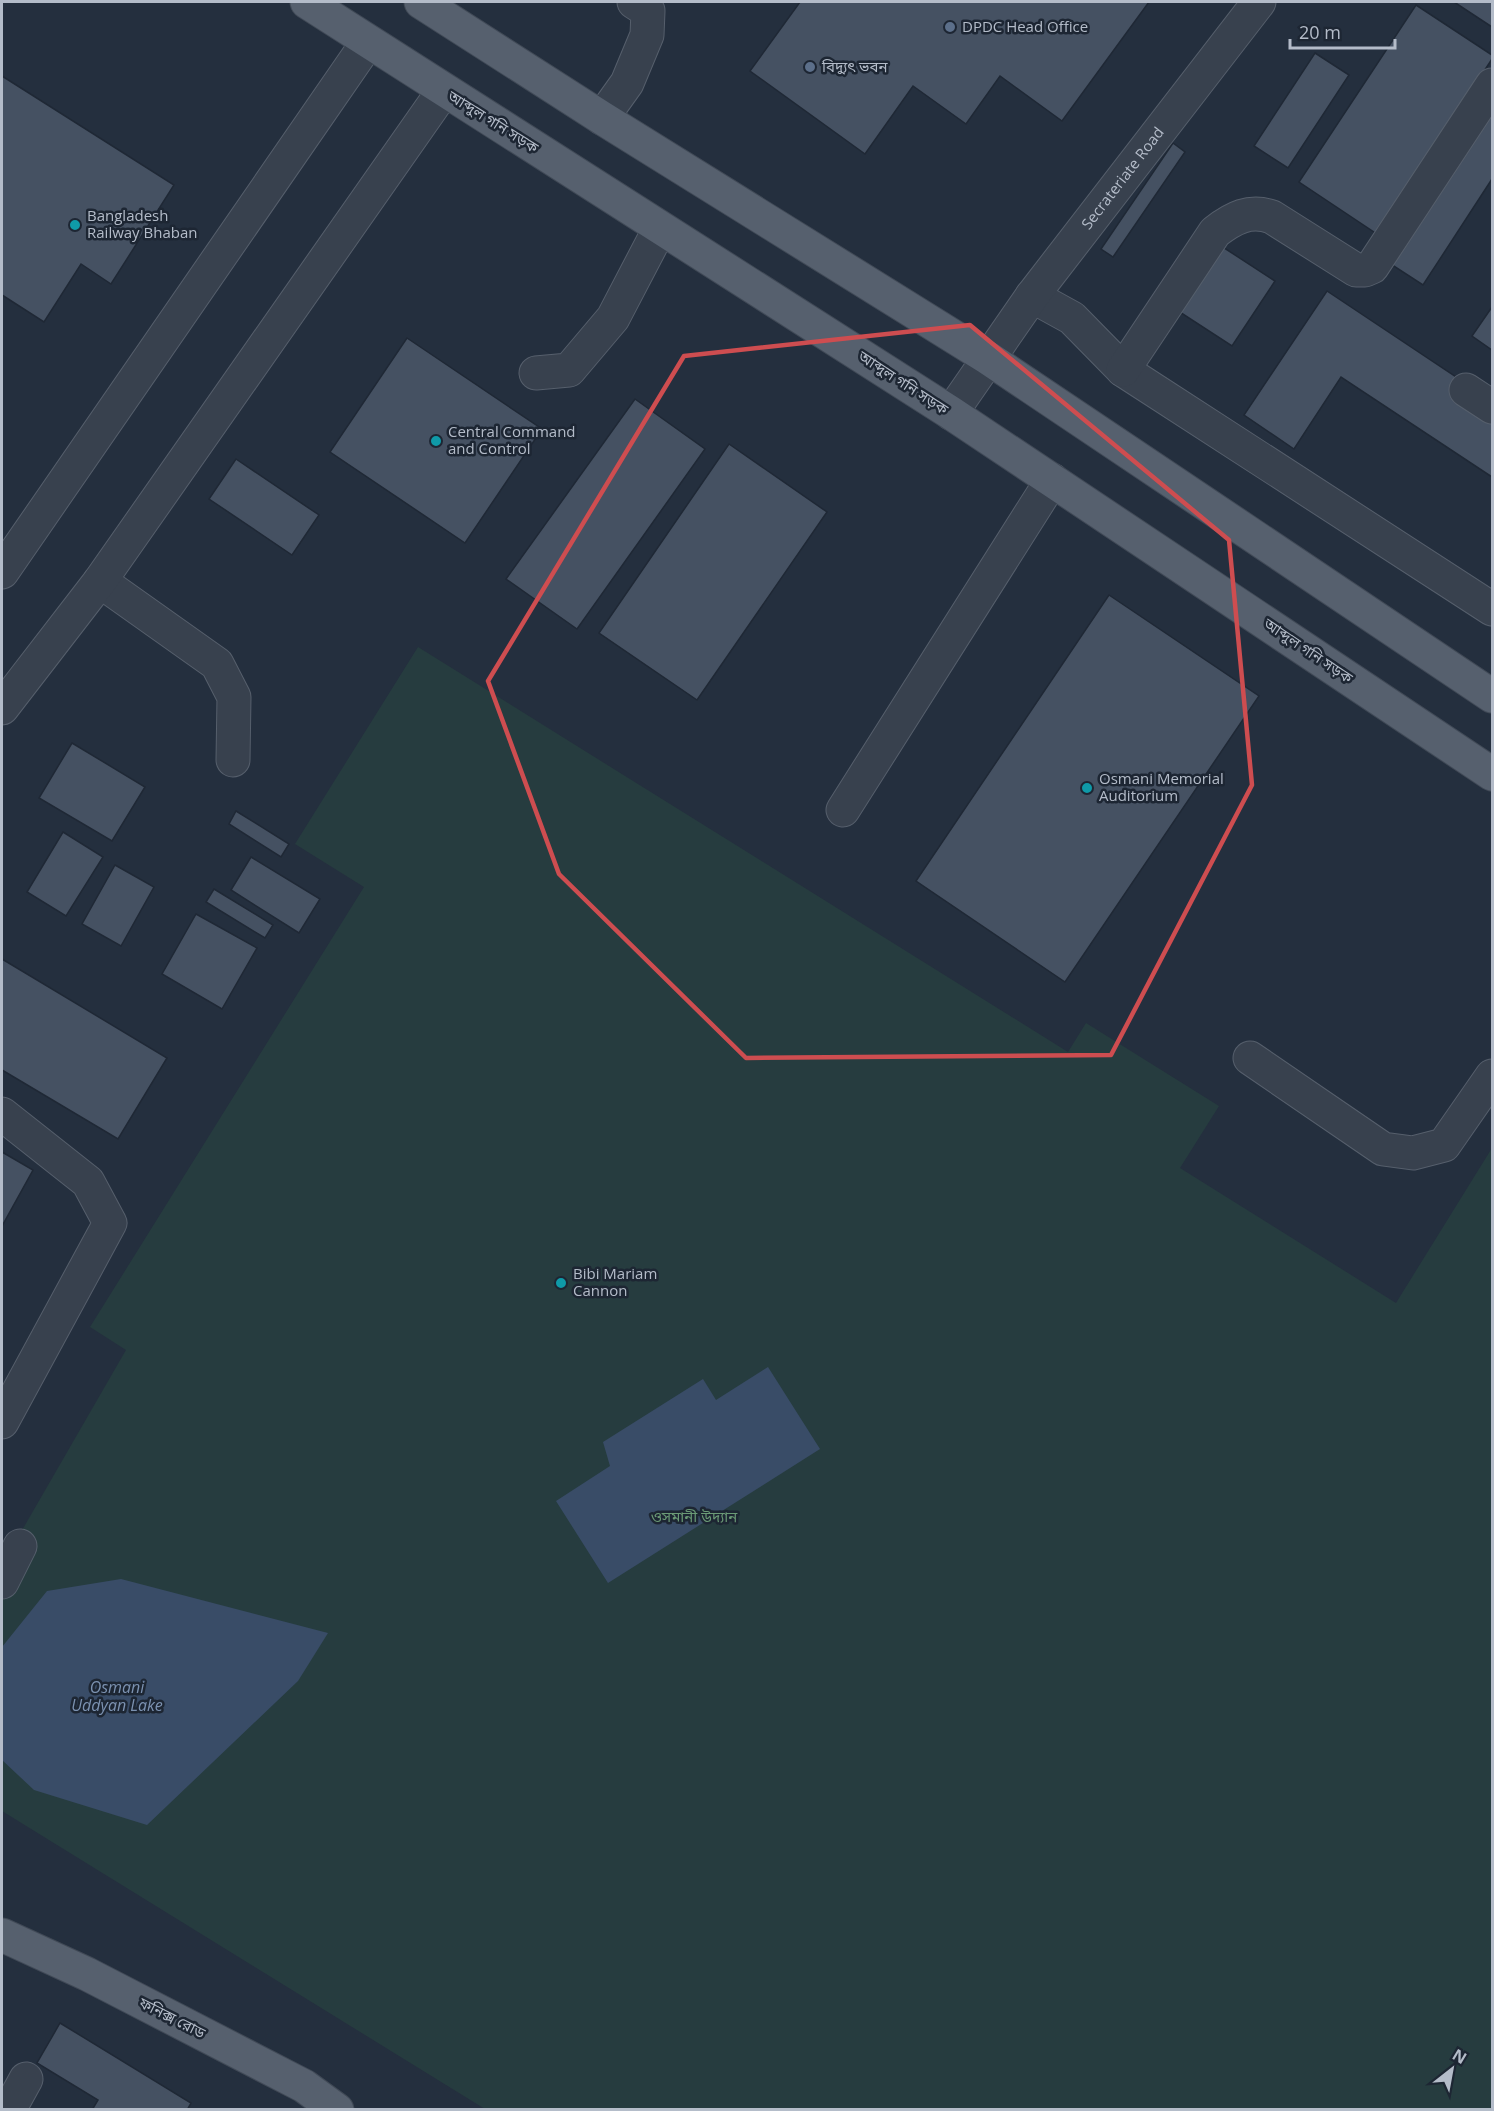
<svg xmlns="http://www.w3.org/2000/svg" width="1494" height="2111" font-family="'Open Sans','Noto Sans Bengali',sans-serif">
<style>
.green{fill:#263c3f}
.water{fill:#394c67}
.building{fill:#455162;stroke:#1f2835;stroke-width:1.5}
.lines{fill:none;stroke-linecap:round;stroke-linejoin:round}
.minor-casing{stroke:#565f6c;stroke-width:35}
.major-casing{stroke:#414a57;stroke-width:35}
.minor{stroke:#38414e;stroke-width:33}
.major{stroke:#56606e;stroke-width:33}
.marked{fill:none;stroke:#ce4d50;stroke-width:4.5;stroke-linejoin:round}
.service-dot{fill:#5c6f8a;stroke:#1d2633;stroke-width:2}
.culture-dot{fill:#0f9aa8;stroke:#1d2633;stroke-width:2}
.labels{text-anchor:middle;stroke-width:5;stroke-linejoin:round;paint-order:stroke}
.poi-label{font-size:15px;fill:#b4bcc9;stroke:#1d2633;text-anchor:start}
.street-label{font-size:15px;fill:#b4bcc9;stroke:#1d2633}
.park-label{font-size:15px;fill:#6b9a76;stroke:#1d2633}
.water-label{font-size:16px;font-style:italic;fill:#7c92b1;stroke:#1d2633}
</style>
<rect width="100%" height="100%" fill="#242f3e"/>
<path class="green" d="M418,647L1068,1052L1086,1023L1219,1106L1180,1168L1396,1303L1492,1148V2109H485L2,1811V1565L126,1350L90,1327L364,887L295,844Z"/>
<path class="water" d="M768,1367L820,1449L608,1583L556,1501L610,1466L603,1442L703,1379L716,1400Z
M121,1579L328,1633L298,1681L147,1825L34,1790L2,1760V1647L47,1591Z"/>
<path class="building" d="M800,2H1149L1062,121L1000,76L966,124L913,86L865,154L750,71Z
M1454,2H1492V27Z
M1416,5L1492,55V59L1377,234L1299,182Z
M1315,53L1349,75L1288,168L1254,146Z
M2,76L174,185L111,284L81,264L44,322L2,295Z
M1492,98V179L1423,285L1386,261Z
M1173,143L1185,152L1113,257L1101,249Z
M1215,242L1275,281L1232,346L1172,307Z
M1327,291L1492,401V477L1341,377L1294,449L1244,415Z
M1492,307V350L1472,336Z
M407,338L542,429L465,543L330,452Z
M635,399L705,449L577,629L506,579Z
M729,444L827,512L697,700L599,633Z
M236,459L319,515L292,555L209,499Z
M1109,595L1259,696L1065,982L916,881Z
M72,743L145,787L112,841L39,798Z
M236,811L289,844L281,857L229,824Z
M63,832L103,857L66,916L27,892Z
M251,857L320,899L299,933L231,890Z
M115,865L154,887L121,946L82,924Z
M214,889L273,925L265,938L206,902Z
M196,914L257,948L222,1009L162,974Z
M2,959L167,1058L118,1139L2,1070Z
M2,1152L33,1170L2,1226Z
M60,2023L191,2103L187,2110H92L98,2100L37,2063Z"/>
<g class="lines">
<g class="minor-casing">
<g id="minor">
<path d="M602,118L627,83L647,35L648,11L634,2"/>
<path d="M1032,296L1072,318L1123,370L1492,609"/>
<path d="M1123,370L1215,232C1233,218 1250,209 1272,217L1356,270H1365L1372,267L1492,85"/>
<path d="M536,373L569,370L613,318L660,228"/>
<path d="M1466,390L1492,407"/>
<path id="s1" d="M951,413L1032,296L1259,2"/>
<path d="M2,572L368,42"/>
<path d="M100,581L217,664L234,697L233,760"/>
<path d="M2,708L100,581L444,90"/>
<path d="M843,810L1052,480"/>
<path d="M1250,1058L1383,1149L1413,1153L1444,1145L1492,1076"/>
<path d="M2,1114L88,1182L110,1223L2,1422"/>
<path d="M2,1582L20,1546"/>
<path d="M9,2110L26,2079"/>
</g>
</g>
<g class="major-casing">
<path id="major" d="M307,2L951,413L1492,774
M421,2L602,118L988,358L1492,696
M2,1935L87,1974L304,2086L337,2110"/>
</g>
<use href="#minor" class="minor"/>
<use href="#major" class="major"/>
</g>
<path class="marked" d="M970,325L1229,540L1252,785L1111,1055L746,1058L559,874L488,681L684,356Z"/>
<g class="service-dot">
<circle cx="950" cy="27" r="6"/>
<circle cx="810" cy="67" r="6"/>
</g>
<g class="culture-dot">
<circle cx="75" cy="225" r="6"/>
<circle cx="436" cy="441" r="6"/>
<circle cx="1087" cy="788" r="6"/>
<circle cx="561" cy="1283" r="6"/>
</g>
<g class="labels">
<g class="poi-label">
<text x="962" y="32">DPDC Head Office</text>
<text x="822" y="72">বিদ্যুৎ ভবন</text>
<text x="87" y="221">Bangladesh<tspan x="87" dy="17">Railway Bhaban</tspan></text>
<text x="448" y="437">Central Command<tspan x="448" dy="17">and Control</tspan></text>
<text x="1099" y="784">Osmani Memorial<tspan x="1099" dy="17">Auditorium</tspan></text>
<text x="573" y="1279">Bibi Mariam<tspan x="573" dy="17">Cannon</tspan></text>
</g>
<g class="street-label">
<text transform="translate(493 122) rotate(32)" y="5">আব্দুল গনি সড়ক</text>
<text dy="5" stroke="none"><textPath href="#s1" startOffset="291">Secrateriate Road</textPath></text>
<text transform="translate(903 383) rotate(33)" y="5">আব্দুল গনি সড়ক</text>
<text transform="translate(1308 651) rotate(34)" y="5">আব্দুল গনি সড়ক</text>
<text transform="translate(172 2018) rotate(27)" y="5">ফনিক্স রোড</text>
</g>
<g class="park-label">
<text x="694" y="1522">ওসমানী উদ্যান</text>
</g>
<g class="water-label">
<text x="117" y="1693">Osmani<tspan x="117" dy="18">Uddyan Lake</tspan></text>
</g>
</g>
<rect width="1494" height="2111" fill="none" stroke="#b4bcc9" stroke-width="6"/>
<g transform="translate(1452 2069) rotate(31)" stroke="#1d2633" stroke-width="4.5" paint-order="stroke">
<path d="M0-4.5L10 22L0 15L-10 22Z" fill="#b4bcc9"/>
<text y="-9" font-size="16" font-weight="bold" text-anchor="middle" fill="#b4bcc9">N</text>
</g>
<path d="M1290 39v9h105v-9" fill="none" stroke="#b4bcc9" stroke-width="3"/>
<text x="1299" y="39" font-size="18" fill="#b4bcc9" stroke="#1d2633" stroke-width="4.5" paint-order="stroke">20 m</text>
</svg>
